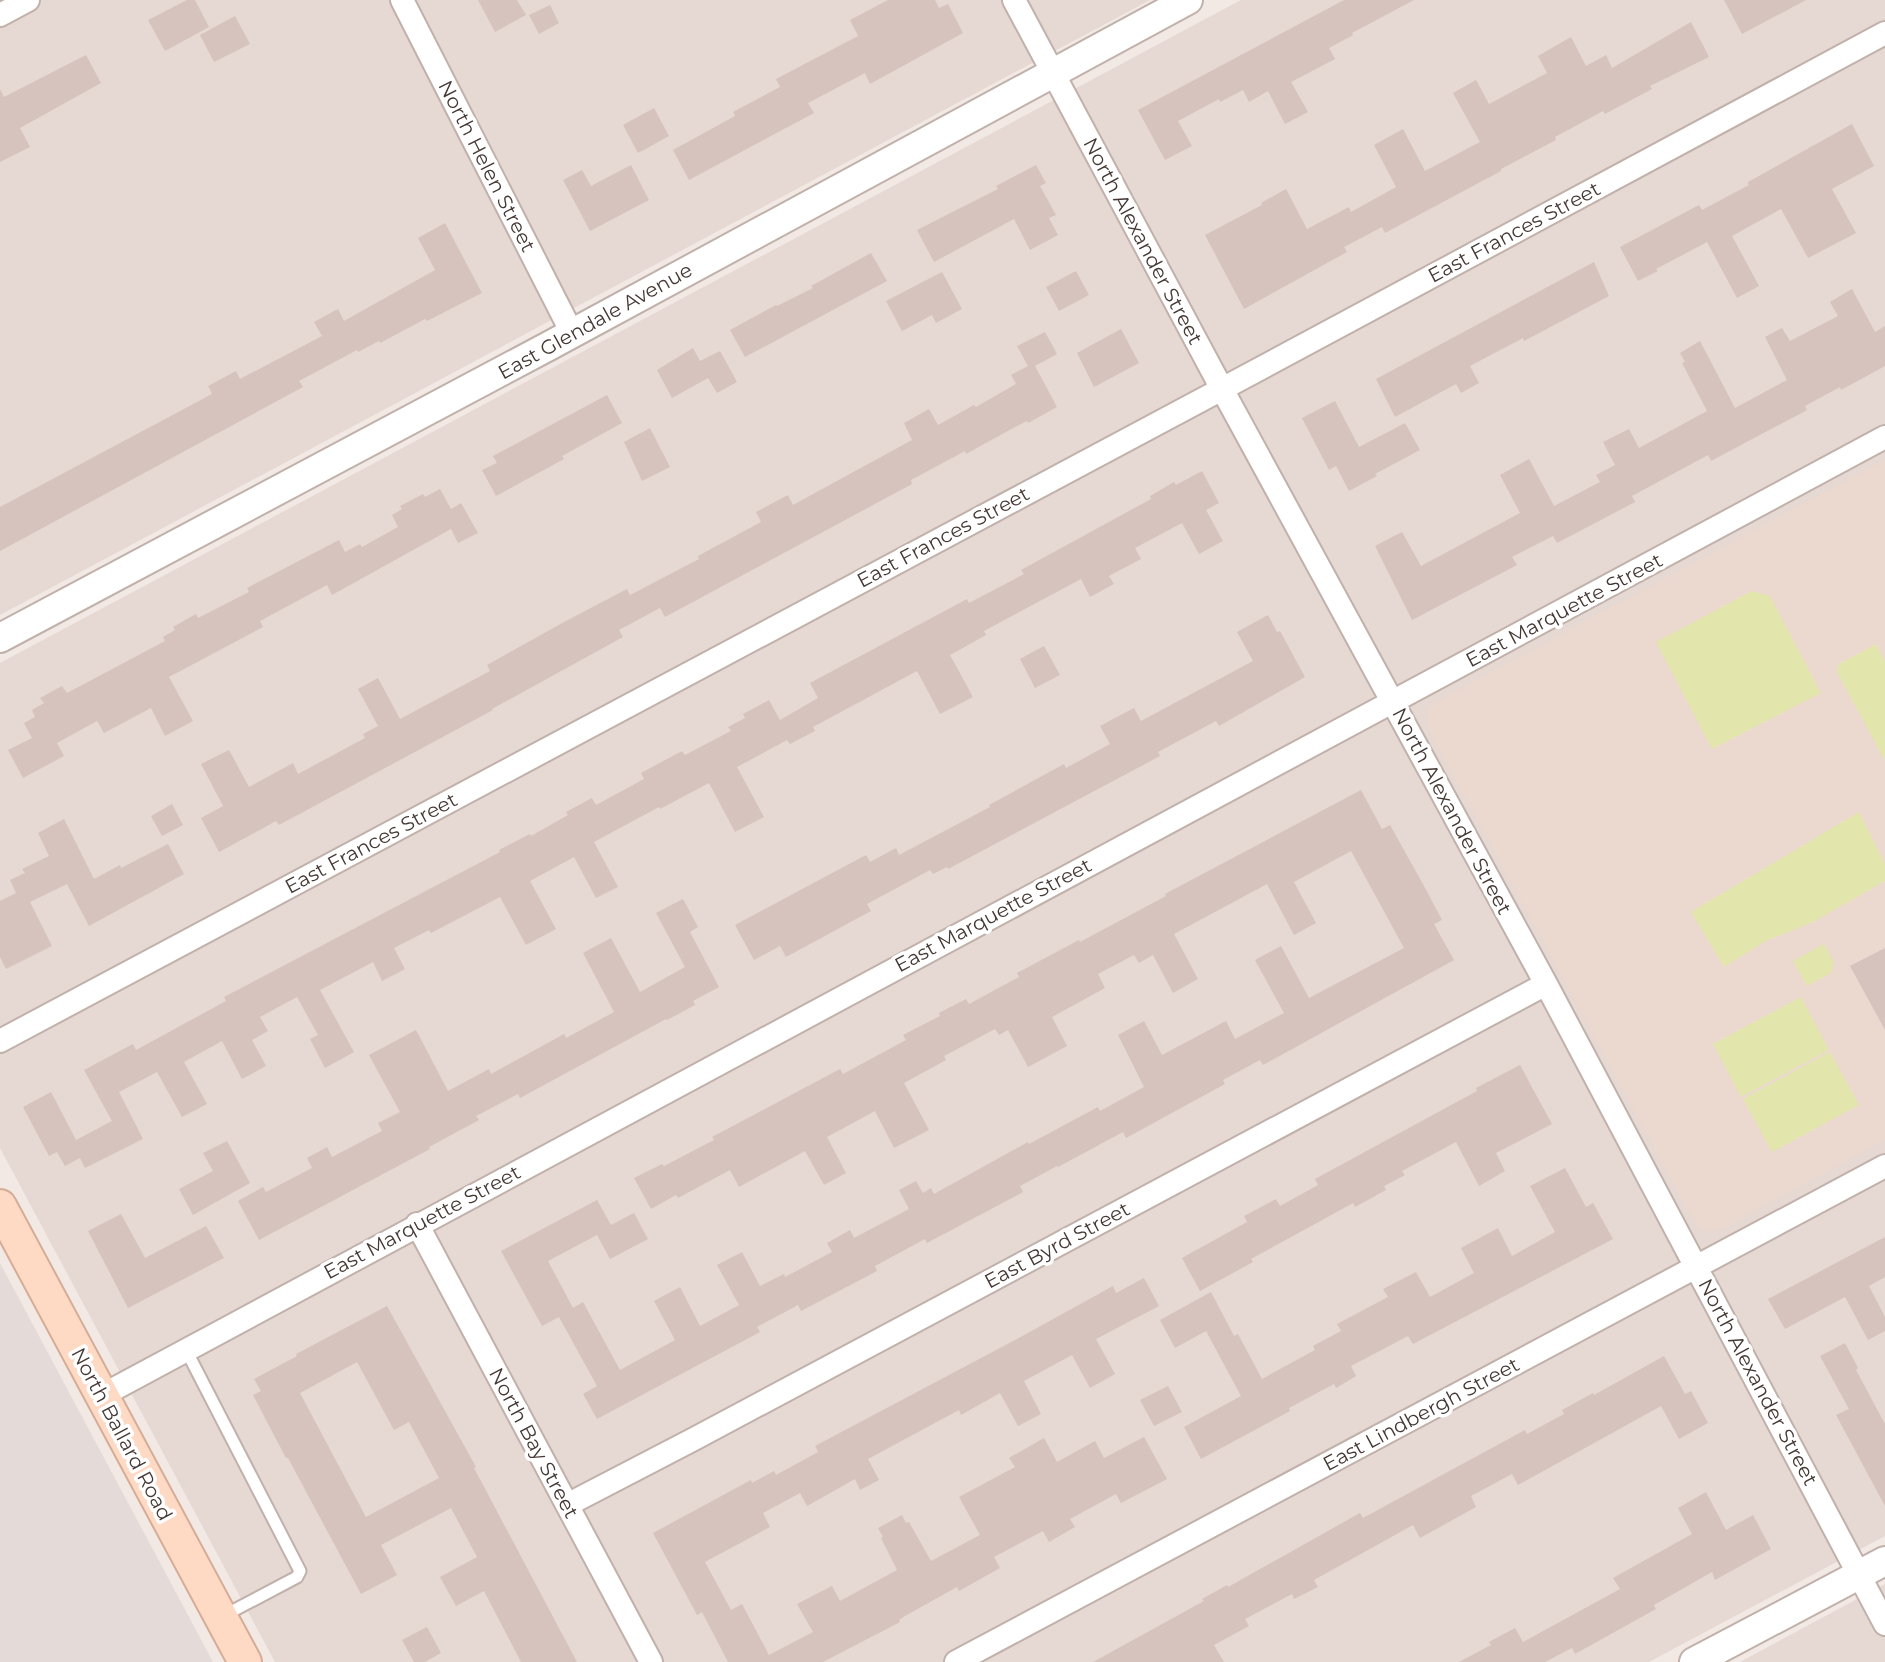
<svg xmlns="http://www.w3.org/2000/svg" width="1885" height="1662" font-family="Montserrat,sans-serif">
<style>
.residential{fill:#e6d8d2}
.industrial{fill:#e4dbd9}
.education{fill:#ebd8ce}
.green{fill:#e2e6ad}
.building{fill:#d6c3bd;fill-rule:evenodd}
.lines{fill:none;stroke-linecap:round;stroke-linejoin:round}
.service-casing{stroke:#c0b1aa;stroke-width:15}
.minor-casing{stroke:#c0b1aa;stroke-width:26}
.tertiary-casing{stroke:#c0b1aa;stroke-width:32}
.secondary-casing{stroke:#d5ad97;stroke-width:36}
.service{stroke:#fff;stroke-width:11}
.minor{stroke:#fff;stroke-width:22}
.tertiary{stroke:#fff;stroke-width:28}
.secondary{stroke:#fed9c3;stroke-width:32}
.labels{text-anchor:middle;stroke-width:7;stroke-linejoin:round;paint-order:stroke}
.street-label{font-size:20px;fill:#443834;stroke:#fff}
</style>
<rect width="100%" height="100%" fill="#f2e9e4"/>
<path class="residential" d="M0,0H1150L0,615Z
M1241,0H1885V1536L1649,1662H275L0,1148V663Z
M1885,1584V1662H1740Z"/>
<path class="industrial" d="M0,1263L213,1662H0Z"/>
<path class="education" d="M1885,460V1140L1725,1227L1708,1232L1699,1227L1689,1212L1427,726V711L1438,701Z"/>
<path class="green" d="M1752,591L1770,596L1821,693L1712,749L1656,642Z
M1876,644L1885,661V761L1837,672L1839,664Z
M1859,812L1885,864V881L1813,922L1766,941L1724,967L1691,912Z
M1824,944L1834,962L1831,973L1807,986L1793,961Z
M1801,997L1829,1050L1741,1097L1713,1044Z
M1830,1052L1859,1105L1772,1152L1743,1099Z"/>
<path class="building" d="M187,0H195L209,27L165,51L148,20Z
M478,0H517L526,15L495,32Z
M888,0H935L939,8L948,4L963,33L870,84L865,73L808,103L814,113L689,180L673,150L735,116L733,112L780,87L776,79L858,36L850,20Z
M1344,0H1414L1352,33L1353,35L1329,48L1335,59L1291,82L1308,112L1285,124L1268,91L1249,102L1243,90L1220,102L1219,99L1178,121L1192,146L1165,160L1138,110Z
M1724,0H1806L1742,34Z
M550,5L559,23L539,34L529,15Z
M235,16L250,44L214,62L200,35Z
M1691,22L1709,57L1650,86L1652,89L1605,114L1603,111L1555,137L1556,140L1501,169V171L1385,233L1382,227L1344,247L1347,252L1244,309L1205,235L1262,205L1261,203L1286,189L1307,229L1349,207L1351,212L1396,187L1374,145L1403,129L1425,171L1480,142L1453,93L1476,80L1489,104L1547,73L1538,56L1571,37L1586,66L1606,55L1612,68Z
M86,55L101,83L20,128L30,147L0,162V89L4,97Z
M654,108L669,136L638,153L623,125Z
M1852,124L1874,166L1832,189L1856,233L1808,258L1781,209L1732,236L1759,286L1737,298L1707,242L1656,269L1658,271L1638,281L1620,247L1699,205L1702,210L1749,185L1748,182Z
M631,165L649,200L590,231L563,180L582,170L591,186Z
M1036,165L1046,183L1040,186L1056,215L1049,218L1058,235L1030,250L1014,219L934,262L917,230L998,189L996,186Z
M445,223L482,293L427,321L425,319L380,343L379,341L358,352L357,350L299,381L303,387L0,551V507L212,394L208,386L236,371L240,379L322,336L314,322L338,309L344,321L435,270L418,238Z
M871,253L887,281L745,357L730,330L776,305L777,306L813,288L811,286Z
M1594,262L1609,296L1524,341L1523,338L1470,366L1479,383L1461,393L1456,384L1395,417L1376,379Z
M1076,271L1089,295L1059,311L1046,287Z
M942,272L962,309L936,323L932,315L902,331L886,301Z
M1852,289L1875,332L1885,326V366L1841,390L1840,387L1805,406L1807,410L1711,461L1708,455L1632,496L1635,502L1557,543L1553,536L1512,557L1517,565L1412,620L1375,546L1402,532L1421,566L1520,513L1500,475L1529,459L1554,506L1600,482L1596,475L1615,465L1603,442L1629,429L1639,448L1707,411L1682,363L1685,362L1680,353L1700,341L1735,408L1787,380L1765,337L1782,328L1790,341L1838,316L1830,302Z
M1121,329L1139,363L1094,387L1077,353Z
M1045,332L1057,354L1035,366L1057,407L1028,423L1027,421L1015,427L966,454L965,451L911,480L912,484L665,617L660,608L619,630L623,637L492,709L493,710L279,825L276,821L219,852L201,818L223,806L201,764L229,750L249,787L293,763L298,774L365,738L363,734L378,726L358,689L378,678L400,719L490,671L487,665L566,621L627,589L630,595L699,559L698,556L761,522L756,512L788,495L793,505L912,440L904,423L929,409L938,425L974,405L976,407L1016,384L1011,375L1028,366L1017,346Z
M693,348L700,361L720,351L737,382L717,393L708,378L672,398L657,370Z
M607,395L622,423L562,456L564,459L496,496L482,470L497,463L493,456Z
M1335,401L1359,447L1405,423L1420,450L1375,474L1377,476L1349,491L1336,466L1329,470L1302,418Z
M650,428L670,467L642,481L624,442Z
M1202,471L1219,503L1206,510L1223,541L1199,554L1182,523L1135,548L1141,559L1109,576L1114,584L1090,597L1081,579L984,631L986,635L950,655L973,697L940,714L917,671L813,727L815,731L790,744L787,740L737,767L764,817L735,832L709,783L660,809L659,807L594,842L618,887L596,898L574,857L530,881L556,929L526,945L500,897L431,933L429,930L394,948L405,969L382,981L373,962L320,990L354,1052L325,1068L310,1039L318,1035L297,997L260,1017L268,1031L252,1040L266,1066L242,1079L222,1041L184,1062L207,1104L182,1117L157,1072L119,1092L143,1139L85,1168L80,1158L65,1166L57,1152L49,1156L23,1107L51,1092L76,1140L112,1121L84,1070L133,1044L136,1050L226,1001L224,997L500,852L499,850L530,834L531,836L568,815L566,812L592,798L596,805L644,779L641,773L682,751L685,755L731,731L728,727L745,718L743,714L769,700L780,720L818,698L810,683L967,599L969,603L1024,574L1021,570L1151,499L1150,496L1174,482L1176,485Z
M440,489L451,509L461,503L478,533L458,543L451,529L332,595L327,585L260,621L263,627L169,677L193,721L165,736L151,708L104,733L97,721L57,743L64,756L23,778L8,750L32,738L24,723L35,717L32,710L44,703L40,698L62,686L67,693L165,641L163,637L175,630L173,627L196,614L198,618L249,592L247,588L339,540L345,552L360,544L362,547L398,527L392,515L402,509L400,506L423,494L425,497Z
M1268,615L1277,632L1280,631L1305,677L1219,726L1216,721L1158,752L1160,756L948,869L947,867L933,874L930,870L867,904L871,911L786,957L780,946L754,960L735,925L866,855L870,862L896,848L899,855L990,807L989,805L1064,764L1066,768L1110,744L1100,726L1134,708L1141,721L1253,661L1237,632Z
M1044,646L1060,675L1035,688L1020,659Z
M1361,790L1382,829L1390,825L1424,886L1442,920L1434,924L1454,960L1263,1065L1260,1060L1223,1080L1225,1084L1126,1138L1123,1132L1058,1167L1057,1166L1020,1186L1023,1192L927,1243L925,1239L875,1266L877,1271L801,1311L798,1305L757,1327L760,1332L597,1419L583,1394L597,1386L559,1317L542,1326L501,1251L597,1200L611,1225L634,1213L648,1239L610,1259L597,1235L548,1261L573,1308L583,1302L620,1370L675,1340L654,1301L680,1287L700,1326L739,1305L717,1265L742,1252L760,1286L784,1274L785,1277L832,1252L827,1243L850,1230L854,1238L909,1209L899,1190L916,1181L923,1193L931,1188L934,1194L1028,1142L1029,1144L1098,1107L1100,1111L1144,1087L1118,1035L1144,1021L1162,1055L1226,1021L1235,1039L1284,1013L1255,960L1281,946L1309,998L1404,948L1351,851L1294,882L1316,923L1294,935L1267,884L1174,934L1198,979L1173,993L1153,955L1139,963L1134,955L1098,974L1105,988L1052,1017L1067,1046L1028,1067L1008,1030L999,1035L995,1029L944,1056L946,1060L904,1083L929,1130L894,1148L875,1111L827,1137L846,1173L824,1185L805,1151L739,1187L730,1170L678,1198L676,1195L651,1209L634,1178L662,1164L664,1166L714,1140L712,1137L840,1069L843,1074L906,1040L903,1035L940,1016L939,1013L966,999L969,1004L1019,977L1017,973L1079,940L1080,942L1166,896L1165,894Z
M172,804L183,825L162,836L151,816Z
M64,819L94,879L120,865L121,868L168,844L184,874L89,926L67,884L30,902L52,946L6,969L0,957V901L16,893L10,880L25,873L22,869L49,856L38,833Z
M683,899L698,927L690,932L719,987L693,1001L695,1005L667,1020L666,1019L520,1098L518,1094L476,1116L479,1120L429,1147L430,1149L259,1240L238,1201L263,1187L266,1192L312,1168L307,1158L327,1147L332,1157L382,1131L378,1123L400,1112L369,1055L416,1030L448,1091L489,1069L491,1074L564,1034L566,1038L614,1012L583,953L611,938L640,992L685,967L656,913Z
M1885,948V1030L1850,966Z
M1520,1065L1552,1124L1496,1153L1505,1171L1479,1186L1456,1142L1402,1171L1405,1175L1384,1186L1386,1190L1355,1207L1353,1203L1315,1224L1251,1259L1253,1262L1200,1291L1182,1258L1247,1222L1244,1216L1276,1199L1280,1206L1318,1185L1315,1179L1477,1091L1476,1088Z
M227,1141L250,1183L193,1215L179,1189L213,1171L203,1153Z
M1565,1168L1586,1207L1593,1203L1613,1239L1413,1344L1408,1336L1351,1366L1356,1376L1336,1388L1334,1384L1289,1408L1290,1411L1201,1459L1184,1427L1241,1396L1206,1331L1175,1348L1160,1320L1211,1292L1234,1336L1238,1334L1262,1379L1315,1350L1313,1346L1341,1331L1337,1324L1388,1297L1383,1289L1416,1272L1430,1297L1474,1273L1461,1248L1498,1228L1512,1256L1555,1232L1530,1186Z
M121,1214L145,1258L206,1226L224,1258L128,1308L88,1231Z
M1885,1237V1277L1869,1286L1885,1317V1331L1868,1340L1845,1297L1785,1329L1768,1299Z
M1144,1278L1159,1306L1096,1339L1115,1374L1090,1388L1072,1355L1024,1381L1041,1414L1018,1426L1000,1393L961,1415L959,1410L868,1459L879,1480L860,1490L855,1479L807,1506L800,1493L763,1513L770,1527L705,1562L731,1610L742,1604L769,1655L813,1632L797,1604L832,1586L840,1601L897,1570L881,1538L883,1537L878,1528L902,1515L906,1523L909,1522L931,1561L980,1535L959,1497L1015,1467L1009,1458L1044,1438L1057,1462L1095,1441L1104,1458L1144,1437L1167,1479L1121,1503L1116,1494L1070,1519L1075,1527L1049,1542L1043,1531L994,1557L1000,1568L959,1591L957,1587L905,1616L899,1620L900,1622L823,1662H728L702,1612L697,1615L653,1533L751,1480L752,1483L774,1471L776,1475L818,1452L815,1446L1017,1339L1113,1286L1116,1293Z
M387,1306L476,1467L474,1468L577,1662H521L484,1591L456,1606L440,1577L477,1557L451,1508L381,1545L397,1575L361,1594L288,1458H286L253,1395L261,1391L254,1379L297,1356L296,1354ZM357,1362L394,1430L409,1422L439,1478L366,1517L300,1393Z
M1845,1343L1858,1368L1856,1370L1885,1424V1506L1836,1415L1849,1409L1820,1356Z
M1664,1356L1685,1394L1691,1391L1708,1423L1679,1439L1661,1406L1518,1485L1512,1474L1471,1496L1476,1507L1420,1538L1413,1525L1314,1580L1318,1587L1294,1599L1292,1594L1245,1619L1249,1626L1214,1645L1224,1662H1093L1204,1601L1202,1599L1227,1585L1228,1587L1360,1513L1363,1518L1525,1430L1527,1434L1564,1414L1562,1410L1593,1393L1594,1395Z
M1168,1386L1182,1412L1154,1426L1140,1400Z
M1706,1492L1726,1530L1753,1515L1771,1549L1715,1580L1712,1572L1654,1605L1656,1609L1575,1654L1572,1648L1545,1662H1459L1491,1645L1489,1642L1515,1628L1523,1642L1620,1589L1613,1578L1692,1534L1678,1508Z
M427,1627L441,1653L425,1662H414L402,1640Z"/>
<g class="lines">
<g class="service-casing">
<path id="service" d="M186,1350L300,1571L297,1577L223,1616"/>
</g>
<g class="minor-casing">
<path id="minor" d="M402,0L572,333
M1014,0L1222,389L1546,984L1885,1624
M0,15L28,0
M0,1041L1222,389L1885,33
M417,1224L651,1662
M101,1396C694,1072 1291,757 1885,437
M567,1505L694,1439L1546,984
M956,1662L1885,1166"/>
</g>
<g class="tertiary-casing">
<path id="tertiary" d="M0,638L547,347L1188,0
M1694,1662L1885,1561"/>
</g>
<g class="secondary-casing">
<path id="secondary" d="M0,1206L245,1662"/>
</g>
<use href="#service" class="service"/>
<use href="#minor" class="minor"/>
<use href="#tertiary" class="tertiary"/>
<use href="#secondary" class="secondary"/>
</g>
<g class="labels">
<g class="street-label">
<text transform="translate(487 166) rotate(63)" y="7">North Helen Street</text>
<text transform="translate(1514 232) rotate(-28)" y="7">East Frances Street</text>
<text transform="translate(1143 241) rotate(62)" y="7">North Alexander Street</text>
<text transform="translate(595 321) rotate(-29)" y="7">East Glendale Avenue</text>
<text transform="translate(943 537) rotate(-28)" y="7">East Frances Street</text>
<text transform="translate(1564 610) rotate(-28)" y="7">East Marquette Street</text>
<text transform="translate(1452 811) rotate(62)" y="7">North Alexander Street</text>
<text transform="translate(371 843) rotate(-28)" y="7">East Frances Street</text>
<text transform="translate(993 915) rotate(-28)" y="7">East Marquette Street</text>
<text transform="translate(422 1222) rotate(-28)" y="7">East Marquette Street</text>
<text transform="translate(1057 1245) rotate(-28)" y="7">East Byrd Street</text>
<text transform="translate(1758 1382) rotate(62)" y="7">North Alexander Street</text>
<text transform="translate(1421 1414) rotate(-28)" y="7">East Lindbergh Street</text>
<text transform="translate(122 1434) rotate(62)" y="7">North Ballard Road</text>
<text transform="translate(534 1443) rotate(62)" y="7">North Bay Street</text>
</g>
</g>
</svg>
